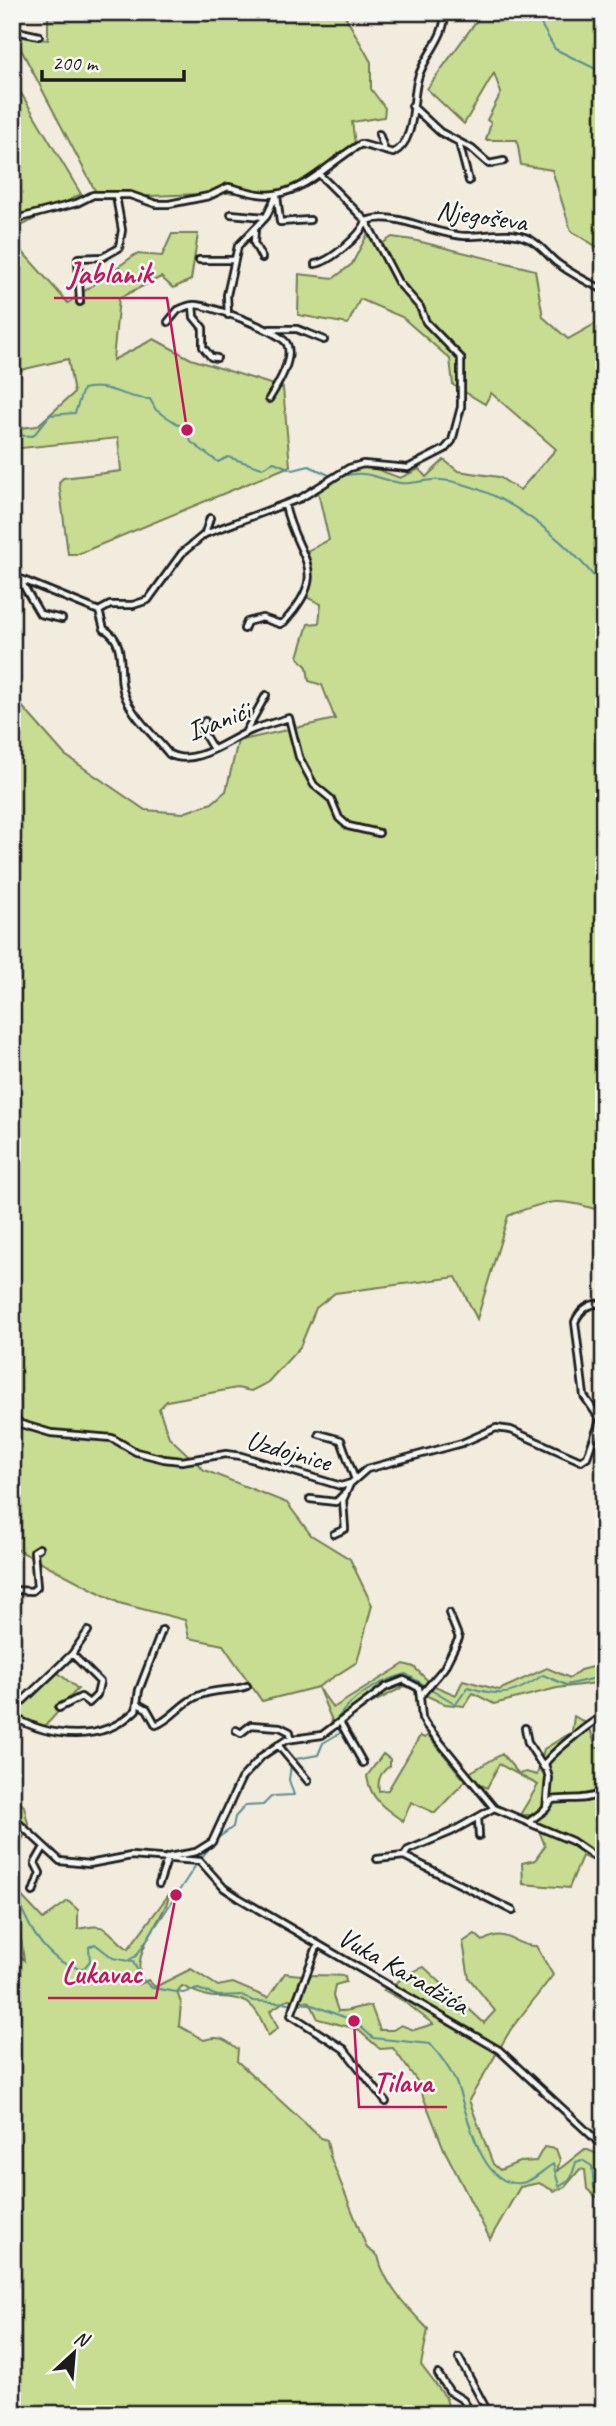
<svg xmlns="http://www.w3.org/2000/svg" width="616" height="2426" font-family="Caveat,sans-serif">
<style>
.green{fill:#c8dd92;stroke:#727c57;stroke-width:2}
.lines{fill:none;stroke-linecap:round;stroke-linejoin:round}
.stream{stroke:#5c8c92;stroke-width:2}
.minor-casing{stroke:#1c1c1c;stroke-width:10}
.minor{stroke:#f6f6f2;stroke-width:4.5}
.labels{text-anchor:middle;stroke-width:5;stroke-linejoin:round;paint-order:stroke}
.street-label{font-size:28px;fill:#1c1c1c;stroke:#f6f6f2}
.leader{fill:none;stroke:#c2185b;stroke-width:2.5}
.callout-dot{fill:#c2185b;stroke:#f6f6f2;stroke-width:2.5}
.callout-label{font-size:30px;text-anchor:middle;font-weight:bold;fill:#c2185b;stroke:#f6f6f2;stroke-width:5;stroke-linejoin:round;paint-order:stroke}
</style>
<rect width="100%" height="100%" fill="#f2ecdf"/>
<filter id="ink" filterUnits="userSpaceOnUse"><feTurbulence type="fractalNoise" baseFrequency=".0143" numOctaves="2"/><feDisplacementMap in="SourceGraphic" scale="14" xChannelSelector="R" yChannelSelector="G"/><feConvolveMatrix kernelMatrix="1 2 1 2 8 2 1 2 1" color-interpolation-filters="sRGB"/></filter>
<g filter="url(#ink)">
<path class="green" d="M55,12H343L371,62V89L385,108L384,117L352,122L355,144L319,172L280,191L99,198L14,36L48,40V18Z
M483,12H604V251L571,231L552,170L521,165L517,140H486L491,123L487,120L501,93L494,73L464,124L427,89Z
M12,78L81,194L12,231Z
M172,234H198L191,280L173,288L161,277L119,298L113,360L154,339L191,359L283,388L290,466L78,554H68L59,482L63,478L121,471L118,438L12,449V429L37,426L74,393L68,359L12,372V240L68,303L136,254L162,256Z
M367,235L383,243L392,237L413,240L535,270L543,317L568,339L604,319V1212C562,1197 548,1199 508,1216L477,1319L456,1277L335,1293L316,1308L300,1347L267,1383L251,1391L237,1388L167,1401L159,1409L169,1437L204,1470L287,1503L311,1535L350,1559L372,1605L357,1662L318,1687L333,1708L404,1664L414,1667L432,1685L456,1695L463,1680L499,1690L547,1668L570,1678L580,1670L604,1664V1682L557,1688L494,1704L473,1693L464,1706L445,1704L405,1686L333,1723L318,1687L262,1701L223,1645L189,1638L185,1620L119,1603L12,1547V695L65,755L145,810L183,813L212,803L226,791L238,741L335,719L322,685L309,681L307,667L298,657L308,624L319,623L321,604L302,595L308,583L304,568L310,564L307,551L329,540L318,492L341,474L363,464L400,478L419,469L426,477L444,460L458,471L499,477L520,490L556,449L491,393L485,404L453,385L450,359L402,317L360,299L348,324L298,315L299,274L334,278L352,264Z
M57,1672L78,1689C64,1701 56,1718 42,1728L12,1714Z
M574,1716L589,1725L596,1748H604V1770L598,1774L604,1785V1865L582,1856L569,1888L523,1884L522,1863L535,1860L545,1846L533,1815H520L538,1785L499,1764L487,1788L468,1778L435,1813L411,1802L403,1821C385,1809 370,1799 367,1776L383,1754L390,1759V1766C380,1772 377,1780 379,1791L388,1790L420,1736L425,1738L428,1735L462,1777L502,1754L519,1774L526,1772L537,1775L544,1749L572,1732Z
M12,1796L24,1806L29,1828L21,1841L12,1826Z
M12,1886L43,1919L68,1901L78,1910V1929C110,1921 105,1932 128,1949L170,1893C165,1917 144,1936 140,1961C138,1968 141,1976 140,1984L148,1980L155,1987L191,1969L218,1986L233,1983L268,1998L285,1973C305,1977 324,1974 345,1976L346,1982L335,1985L333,1996L338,2011C351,2012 358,2005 371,2006L380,2030H393L401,2025L414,2030L433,2024L405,2002L384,1990C399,1983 408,1971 424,1967L484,2023L495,2011L469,1978L463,1942L475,1934L483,1941C509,1926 513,1947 536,1946L553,1975L511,2029L469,2100L493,2164L500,2170L519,2162L536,2161L544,2147L556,2149L560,2160L557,2171L585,2149L603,2156L604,2207L602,2197H596L587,2189L585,2170L580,2169L565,2187L554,2191L539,2183L520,2187L490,2239L444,2149L417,2081L393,2048L380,2049L357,2029L318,2019L310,2002L288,1999L270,2011L278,2028L268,2036C257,2005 248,1996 215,1997C205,1997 191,1990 182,1986L177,1992L181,2003L179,2026L204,2040C219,2035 225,2039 238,2049L237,2061L321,2138L327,2140L330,2156L367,2248L378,2256C385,2286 407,2307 428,2329L421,2365L446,2398L450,2414H12V1948L24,1960L16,1905L12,1902Z"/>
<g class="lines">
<path class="stream" d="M534,12L555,49L604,73
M12,435L33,436L50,415L75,413L83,389C108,382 126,400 150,399L156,410L187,430L191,442L218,462L228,457L262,468L274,462L293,470L309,466L329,475
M338,477C371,469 371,478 400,483C413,485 429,478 442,480C503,487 568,541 604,589
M337,1719C352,1696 380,1681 406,1674L456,1704L468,1687C502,1698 514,1695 543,1675L566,1685L604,1676
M296,1759L318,1755L323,1743L340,1733L339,1728
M201,1858L218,1838L233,1827L235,1817L245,1806L263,1805L272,1796L294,1795L289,1780L291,1765
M12,1893C21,1901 20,1906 25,1916C35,1939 57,1969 84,1968L90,1961L89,1947L95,1944L113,1958L133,1962L142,1979L152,1988L183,1993L198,1989L218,1996L241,1995L253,2001L310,2004L354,2021L373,2038L430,2044C440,2055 448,2066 455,2080C467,2107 478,2188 521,2183C532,2182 543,2170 553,2164L559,2186L571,2178L576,2162L582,2160L592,2166L594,2188L604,2190
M129,1960L136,1956L196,1865"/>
<g class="minor-casing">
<path id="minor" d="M12,30L39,36
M412,106L440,132L472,149L489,164L504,161
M379,134L385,151
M459,143L469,181
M319,174L366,221C396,210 433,235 465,236C486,237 509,229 529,239C541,245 547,255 557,263C572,274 587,282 604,290
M277,195L280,222L310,220
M231,214L265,217
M12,220L77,203L93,195H130L156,204H169L209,196L228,187C244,190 259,197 276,194C309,189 333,159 361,144L393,153C417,141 411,102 418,78C424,56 448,34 444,12
M255,229L254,243L262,258
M199,260H233
M315,264C330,262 360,236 366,222
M80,302L78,258L103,257L119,248L122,230L116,196
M193,305L194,317L203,328V347L211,357L217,358
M228,315L227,295L238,246L266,217L277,194
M168,322L178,310C183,308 188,305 193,305C206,303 282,332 287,344C294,359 277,386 269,399
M270,329H297L324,340
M12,417L15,416
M205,533L210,518
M12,569L18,578L99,611L110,605H133L148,600L182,553L205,534L301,498L349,468L363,464L408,468L445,449L452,441L461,407V358L426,322L420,307L398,282L366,221
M19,578L40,614L62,619
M99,611L104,629C125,640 119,665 122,685C125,710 154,735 169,754C195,768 229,739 252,730C264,725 276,722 289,718L299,757L314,785L331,799L339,818L348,826L379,833
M244,629L247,622L262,618L280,624L284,622C333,569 296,559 285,505
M205,721L201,729L213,749
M246,731L266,695
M604,1320L603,1304C590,1302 580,1310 575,1322L584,1396L604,1425
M12,1417L21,1424L51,1433L112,1438L136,1452L164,1459L182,1461L226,1454L241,1456L341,1486L351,1483L367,1469L462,1443L496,1428L511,1430L581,1461L587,1457L600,1421
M319,1434L341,1440L354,1477
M310,1499L336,1502L344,1494
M334,1534L345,1529L343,1500L350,1484
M12,1590L32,1591L37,1587L34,1551L39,1548
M421,1695L444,1668L459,1638L449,1613
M138,1704L147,1709L156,1725C171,1720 182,1702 198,1696C215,1688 231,1692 247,1686
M59,1708L81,1697L89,1703L97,1695L100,1682L72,1654
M12,1711L72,1654L88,1631
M12,1716C50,1738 102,1744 136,1710L139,1690L162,1630
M340,1722L363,1763
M525,1728L528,1743L544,1768
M236,1730L241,1733L251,1725L280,1727L290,1732L291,1738
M278,1745L308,1781
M604,1747V1766
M494,1808L451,1832L408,1850L404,1856L513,1911
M546,1809L552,1800C574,1797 583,1802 604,1792
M12,1817L60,1861L89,1864L131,1856L200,1861L224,1888L239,1898L499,2050L604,2147
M478,1817L479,1836
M530,1821L546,1809L549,1778L545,1764C549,1755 594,1719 604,1716
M377,1859L404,1856
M159,1884L168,1857L196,1852L212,1842L241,1779L262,1756L286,1740L322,1735L386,1687L404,1680L419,1688L422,1718L426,1725L494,1808L572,1841L604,1863
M33,1892L40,1873L35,1863L43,1849
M318,1944L291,2015L344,2049L386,2102
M604,2239L599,2251L604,2257
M459,2358L489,2414
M438,2374L450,2392L463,2400L472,2414
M596,2414L604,2401"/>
</g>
<use href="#minor" class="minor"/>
</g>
</g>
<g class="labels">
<g class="street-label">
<text transform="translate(482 215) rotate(8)" y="10">Njegoševa</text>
<text transform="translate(218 720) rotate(-21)" y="10">Ivanići</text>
<text transform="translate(289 1450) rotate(16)" y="10">Uzdojnice</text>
<text transform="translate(404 1970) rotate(30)" y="10">Vuka Karadžića</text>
</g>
</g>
<path class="leader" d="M187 430L167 298H54M176 1895L156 1998H48M354 2021L359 2107H447"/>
<g class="callout-dot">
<circle cx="187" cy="430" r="7"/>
<circle cx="176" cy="1895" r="7"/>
<circle cx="354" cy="2021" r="7"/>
</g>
<g class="callout-label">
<text x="110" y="283">Jablanik</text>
<text x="102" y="1983">Lukavac</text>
<text x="403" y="2092">Tilava</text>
</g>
<rect width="616" height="2426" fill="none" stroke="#f6f6f2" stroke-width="42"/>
<rect x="21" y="21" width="574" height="2384" fill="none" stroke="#1c1c1c" stroke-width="2.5" filter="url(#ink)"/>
<g transform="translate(74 2353) rotate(26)" stroke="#f6f6f2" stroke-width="5" paint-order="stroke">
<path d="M0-5L12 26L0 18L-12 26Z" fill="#1c1c1c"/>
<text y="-10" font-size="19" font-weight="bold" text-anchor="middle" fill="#1c1c1c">N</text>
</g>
<path d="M42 70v10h142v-10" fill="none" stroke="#1c1c1c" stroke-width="3.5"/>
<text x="52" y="70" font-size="21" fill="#1c1c1c" stroke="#f6f6f2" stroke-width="5" paint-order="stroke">200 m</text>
</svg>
